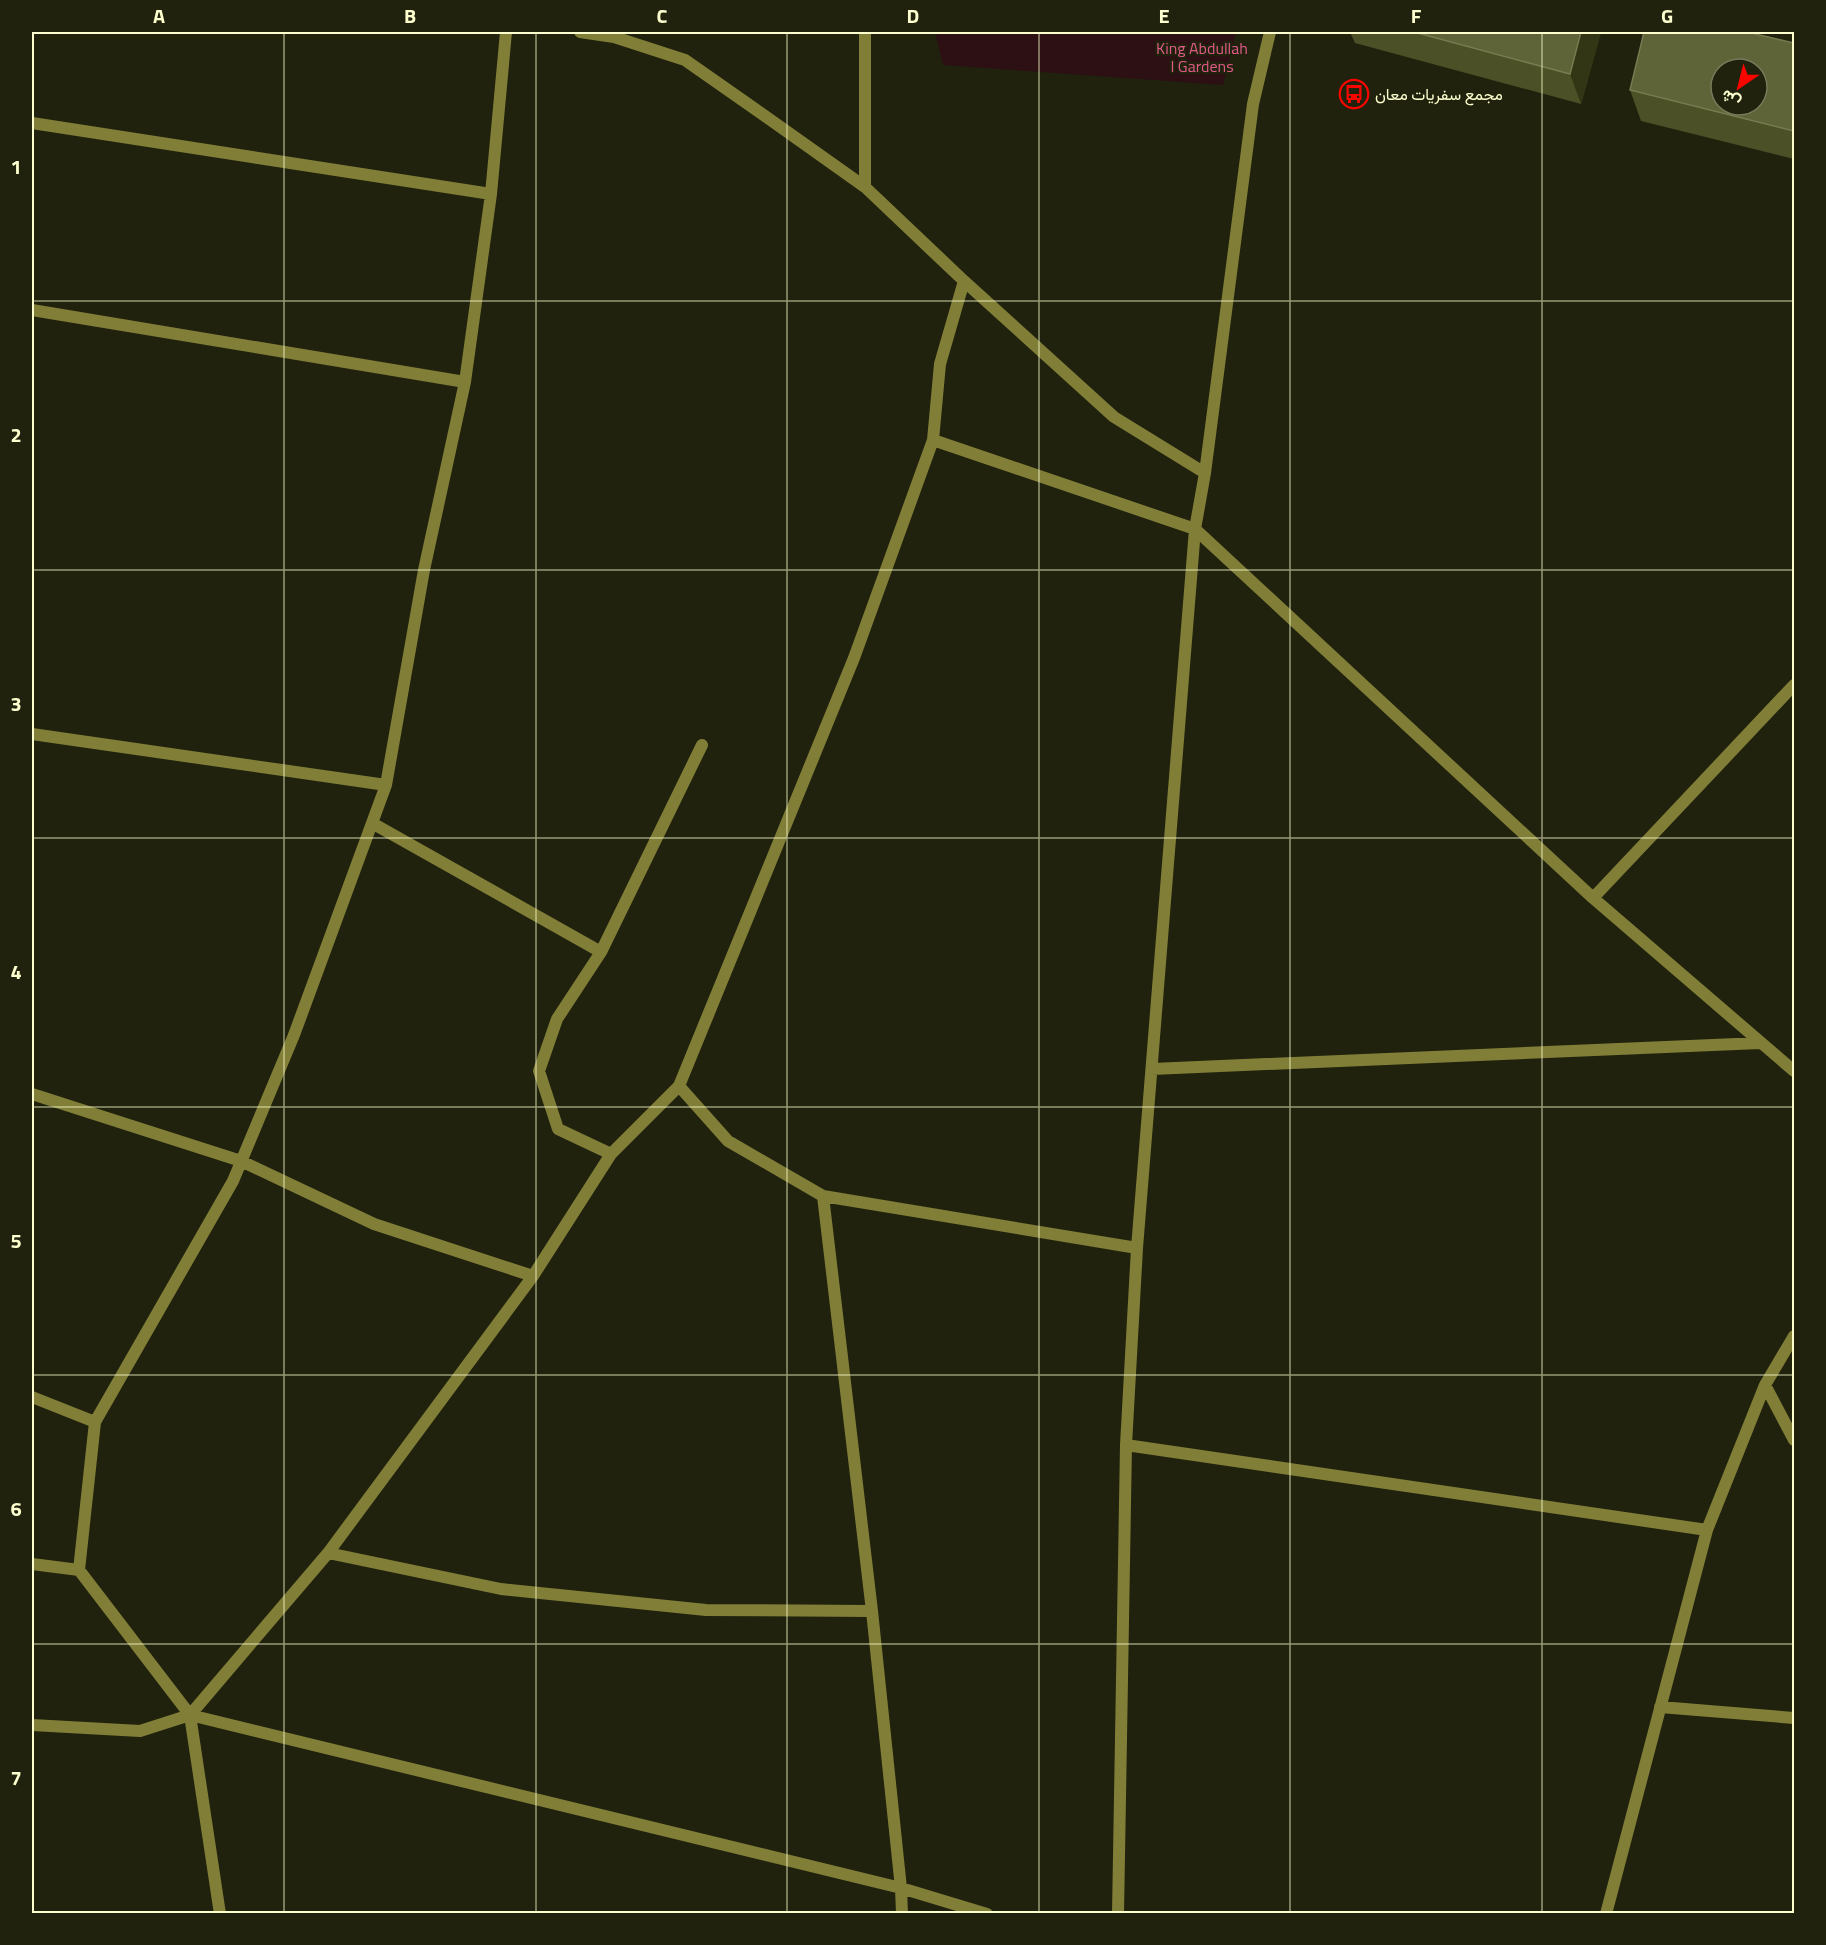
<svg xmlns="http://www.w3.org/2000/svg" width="1826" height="1945" font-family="'Titillium Web',Vazirmatn,sans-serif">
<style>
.green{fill:#2c1014}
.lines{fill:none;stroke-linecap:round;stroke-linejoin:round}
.minor{stroke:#817e38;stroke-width:12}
.wall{fill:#4b5026}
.shaded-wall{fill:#323614}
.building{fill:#5e6338;stroke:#777b4f;stroke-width:1.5;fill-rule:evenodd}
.grid{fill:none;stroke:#fdffce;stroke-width:1.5;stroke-opacity:0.55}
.labels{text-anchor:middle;stroke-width:4.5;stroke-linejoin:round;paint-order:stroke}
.park-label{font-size:16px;fill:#df5a86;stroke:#20220d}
.poi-label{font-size:16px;fill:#fdffce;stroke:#20220d;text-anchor:start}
.neatline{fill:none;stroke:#fdffce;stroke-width:2}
.grid-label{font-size:20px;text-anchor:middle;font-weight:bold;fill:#fdffce}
</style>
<rect width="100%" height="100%" fill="#20220d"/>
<path class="green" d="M935,32H1236L1223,85L943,65Z"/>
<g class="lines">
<path class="minor" d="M580,32L614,37L685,60L755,109L865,187L964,281L1114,417L1205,473
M865,32V187
M32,123L491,194
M32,310L465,382
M933,440L1195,529L1593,898L1794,1071
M32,734L386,785
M372,823L601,952
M1593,898L1794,685
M1152,1069L1760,1043
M679,1086L728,1141L823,1196L872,1611L901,1888L902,1914
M32,1094L241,1161L374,1224L533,1276
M611,1154L558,1129L539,1071L557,1019L601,952L702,745
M823,1196L1137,1248
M1765,1385L1794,1440
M32,1397L95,1422
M1126,1445L1707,1530
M328,1553L501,1589L706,1610L872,1611
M32,1564L79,1570
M1660,1707L1794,1718
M190,1715L901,1888L987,1914
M32,1725L140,1731L190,1715L328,1553L533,1276L611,1154L679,1086L854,658L933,440L940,364L964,281
M220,1914L190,1715L79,1570L95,1422L233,1181L294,1035L386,785L424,570L465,382L491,194L506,32
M1118,1914L1126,1445L1137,1248L1195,529L1205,473L1253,104L1270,32
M1606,1914L1707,1530L1765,1385L1794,1336"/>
</g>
<path class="wall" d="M1350,32H1601L1581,104L1355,43Z
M1794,43V159L1641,121L1630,90Z"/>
<path class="shaded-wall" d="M1581,32H1601L1581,104L1570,74Z"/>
<path class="building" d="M1414,32H1581L1570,74Z
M1644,32H1747L1794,43V131L1630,90ZM1721,69H1757V105H1721Z"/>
<path class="grid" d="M284,32V1914M536,32V1914M787,32V1914M1039,32V1914M1290,32V1914M1542,32V1914M32,301H1794M32,570H1794M32,838H1794M32,1107H1794M32,1375H1794M32,1644H1794"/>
<defs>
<g id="bus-ring" transform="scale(1.5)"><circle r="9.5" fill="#20220d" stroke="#f90500" stroke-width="1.5"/><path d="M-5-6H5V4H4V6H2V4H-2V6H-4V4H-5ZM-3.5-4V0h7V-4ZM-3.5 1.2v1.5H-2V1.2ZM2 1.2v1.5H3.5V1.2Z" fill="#f90500"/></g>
</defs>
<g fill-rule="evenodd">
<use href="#bus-ring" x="1354" y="94"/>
</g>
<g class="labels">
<g class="park-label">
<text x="1202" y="54">King Abdullah<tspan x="1202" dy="18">I Gardens</tspan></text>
</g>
<g class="poi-label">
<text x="1375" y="100">مجمع سفريات معان</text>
</g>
</g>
<rect width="1826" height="1945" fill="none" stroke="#20220d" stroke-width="66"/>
<g transform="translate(1739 87) rotate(215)"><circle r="28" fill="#20220d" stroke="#787a5a" stroke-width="1.5"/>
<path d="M0-4.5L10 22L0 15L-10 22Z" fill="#f90500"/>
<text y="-9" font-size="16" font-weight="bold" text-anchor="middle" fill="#fdffce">ش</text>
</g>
<rect x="33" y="33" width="1760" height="1879" class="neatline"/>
<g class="grid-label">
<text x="159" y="23">A</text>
<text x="410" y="23">B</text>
<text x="662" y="23">C</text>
<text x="913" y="23">D</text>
<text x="1164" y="23">E</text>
<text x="1416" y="23">F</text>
<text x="1667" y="23">G</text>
<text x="16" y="174">1</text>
<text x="16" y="442">2</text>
<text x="16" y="711">3</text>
<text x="16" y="979">4</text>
<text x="16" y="1248">5</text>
<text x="16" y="1516">6</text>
<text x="16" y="1785">7</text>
</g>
</svg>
